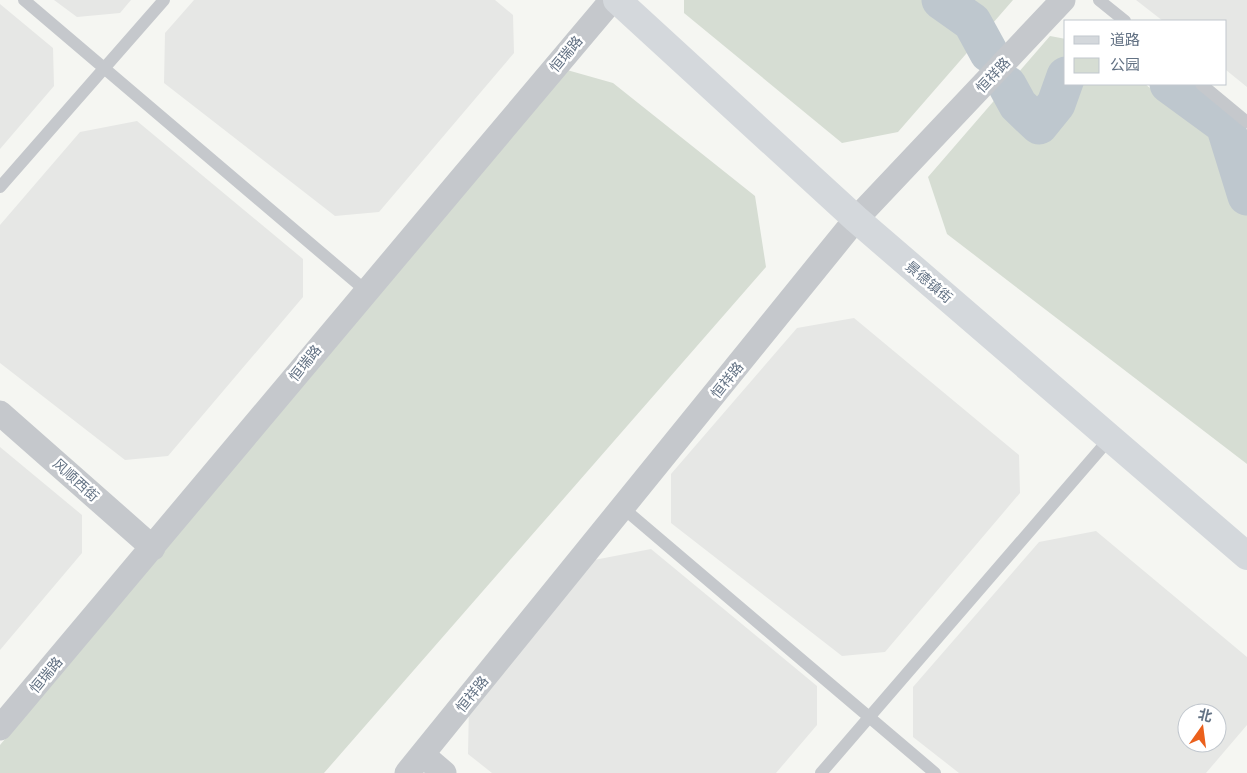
<svg xmlns="http://www.w3.org/2000/svg" width="1247" height="773" font-family="Signika,'Noto Sans SC',sans-serif">
<style>
.built{fill:#e6e7e5;fill-rule:evenodd}
.green{fill:#d6ddd3}
.lines{fill:none;stroke-linecap:round;stroke-linejoin:round}
.river{stroke:#bec7ce;stroke-width:39}
.lane{stroke:#c5c8cc;stroke-width:12}
.street{stroke:#c5c8cc;stroke-width:25}
.secondary{stroke:#d4d8dc;stroke-width:28}
.labels{text-anchor:middle;stroke-width:5;stroke-linejoin:round;paint-order:stroke}
.street-label{font-size:14px;fill:#637284;stroke:#fff}
</style>
<rect width="100%" height="100%" fill="#f5f6f2"/>
<path class="built" d="M54,0H131L120,13L77,17Z
M194,0H495L513,15L514,53L379,212L335,216L164,83L165,33Z
M1136,0H1247V87L1226,70V21H1163Z
M0,4L53,48L54,86L0,149Z
M137,121L303,259V297L168,456L125,460L0,363V225L80,132Z
M854,318L1019,455L1020,493L885,652L842,656L671,523V474L797,328Z
M0,447L82,515V553L0,650Z
M1096,531L1247,657V725L1206,773H959L913,737V687L1039,542ZM1187,713H1217V743H1187Z
M651,549L817,686V725L776,773H492L468,754L469,705L594,560Z"/>
<path class="green" d="M684,0H1013L898,132L842,143L684,13Z
M1050,36L1066,39V84H1145L1247,165V464L947,234L928,177Z
M567,70L613,83L755,196L766,267L324,773H0V745Z"/>
<g class="lines">
<path class="river" d="M941,0L972,22L989,53
M1169,84L1225,125L1247,196
M1007,85L1018,105L1039,125L1056,104L1066,76"/>
<path class="lane" d="M24,0L365,290
M1099,0L1125,21
M1201,84L1247,122
M0,187L164,0
M623,508L935,773
M821,773L1111,437"/>
<path class="street" d="M0,413L153,548
M0,728C205,487 407,242 612,0
M423,755L444,773
M407,773L856,219L1063,0"/>
<path class="secondary" d="M617,0L856,219L1247,556"/>
</g>
<g class="labels">
<g class="street-label">
<text transform="translate(566 54) rotate(-50)" y="5">恒瑞路</text>
<text transform="translate(993 75) rotate(-47)" y="5">恒祥路</text>
<text transform="translate(929 282) rotate(40)" y="5">景德镇街</text>
<text transform="translate(305 363) rotate(-51)" y="5">恒瑞路</text>
<text transform="translate(727 380) rotate(-51)" y="5">恒祥路</text>
<text transform="translate(76 480) rotate(42)" y="5">风顺西街</text>
<text transform="translate(46 675) rotate(-50)" y="5">恒瑞路</text>
<text transform="translate(472 694) rotate(-51)" y="5">恒祥路</text>
</g>
</g>
<rect x="1064" y="20" width="162" height="65" fill="#ffffff" stroke="#c1c7ce"/>
<rect x="1074" y="36" width="25" height="8" fill="#d4d8dc" stroke="#c1c7ce"/>
<text x="1110" y="45" font-size="15" fill="#637284">道路</text>
<rect x="1074" y="58" width="25" height="15" fill="#d6ddd3" stroke="#c1c7ce"/>
<text x="1110" y="70" font-size="15" fill="#637284">公园</text>
<g transform="translate(1202 728) rotate(14)"><circle r="24" fill="#ffffff" stroke="#c1c7ce"/>
<path d="M0-4L9 19L0 12L-9 19Z" fill="#eb601c"/>
<text y="-8" font-size="14" font-weight="bold" text-anchor="middle" fill="#637284">北</text>
</g>
</svg>
